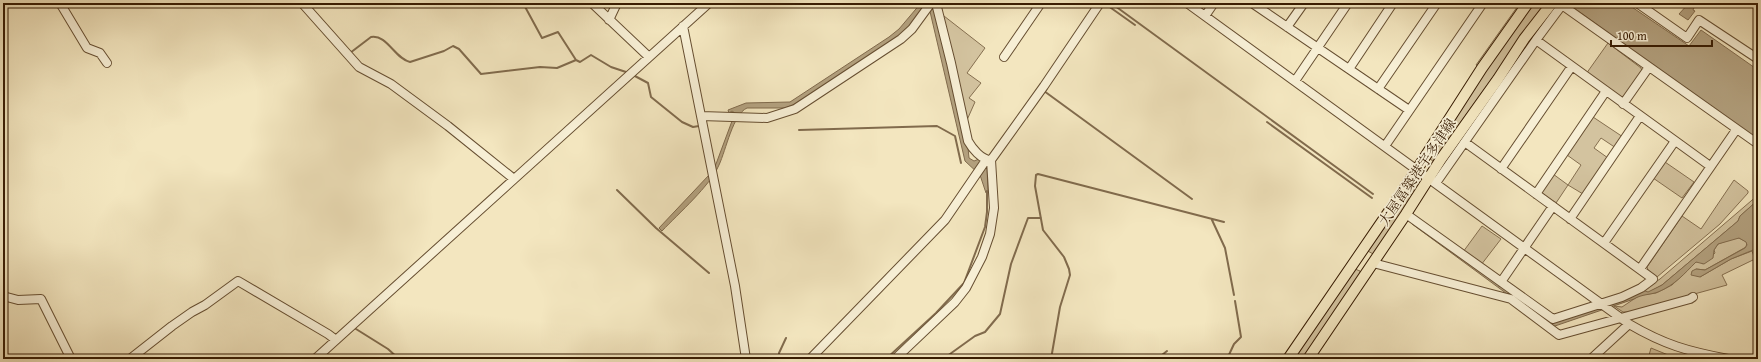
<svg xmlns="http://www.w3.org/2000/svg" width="1761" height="362" font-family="'Gentium Book Plus','Noto Serif JP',serif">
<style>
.green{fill:#d3c39f;stroke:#856f50}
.water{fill:#b3a17f;stroke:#816b4d}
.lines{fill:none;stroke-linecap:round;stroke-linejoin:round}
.stream{stroke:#816b4d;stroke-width:2}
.minor-casing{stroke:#664e31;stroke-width:10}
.major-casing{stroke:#371b02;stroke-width:12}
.minor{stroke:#f7efd5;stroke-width:8}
.major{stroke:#f3e6bf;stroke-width:10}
.labels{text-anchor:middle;stroke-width:3.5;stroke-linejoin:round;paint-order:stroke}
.street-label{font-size:14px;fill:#371b02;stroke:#f7efd5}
</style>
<rect width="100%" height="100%" fill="#f3e6bf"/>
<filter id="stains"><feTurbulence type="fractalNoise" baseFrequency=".005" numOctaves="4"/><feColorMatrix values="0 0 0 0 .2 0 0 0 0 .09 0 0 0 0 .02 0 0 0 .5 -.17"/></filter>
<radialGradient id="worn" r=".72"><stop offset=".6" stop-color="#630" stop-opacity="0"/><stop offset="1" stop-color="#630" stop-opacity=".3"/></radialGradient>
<path class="green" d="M1520,3H1550L1557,8L1503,83L1493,77L1433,161L1430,159L1485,71L1476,65Z
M944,16L985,48L967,73L981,83L969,98L975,102L967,120L942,18Z
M1608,43L1641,68L1642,71L1624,97L1621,98L1586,74Z
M1593,117L1623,137L1616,148L1601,138L1594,148L1608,158L1583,194L1568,185L1556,203L1543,194L1542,191L1553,174L1568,185L1581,165L1567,155Z
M1665,162L1694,182L1682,198L1653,178Z
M1734,180L1748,191V193L1720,224L1657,277L1648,270L1647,267L1682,216L1701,229Z
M1413,186L1418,188L1373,254L1368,251Z
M1758,195V200L1740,216L1738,221L1662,285L1648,293L1643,290L1660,279Z
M1482,226L1501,239L1481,265L1463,252Z
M1734,238H1739L1747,242L1746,247L1705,270L1696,269L1700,277L1731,259L1752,251L1755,259L1722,275L1727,285L1629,312H1623L1614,306L1622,307L1640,295L1656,293L1672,285L1696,262L1699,261L1703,264L1715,253L1714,250L1718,244Z
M1355,269L1360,271V275L1303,359H1293Z
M1651,348L1678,359H1648Z"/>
<path class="water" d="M921,3H927L911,25L902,34L795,104L785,108H747C733,114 726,150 719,165C710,186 679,213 662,231L659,228L709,175L716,164L735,113L732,111L729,113L728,110L746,103L790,102L889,37L899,29Z
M928,3H933L968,148L969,158L974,161L979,159L987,167L988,192L986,193L980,175L965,161Z
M1567,3H1626L1689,46L1701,30L1758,70V141Z
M1689,3H1696L1693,10L1695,11L1688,20L1679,14Z
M1758,200V248L1731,259L1700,277L1691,275L1692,271L1696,269L1705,270L1745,248L1747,245L1746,242L1739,238L1718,244L1714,250L1713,258L1704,264L1696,262C1684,274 1675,285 1658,292C1650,295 1642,294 1634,299L1552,327L1412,224L1413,222L1549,321L1643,290L1648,292L1662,285L1738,221L1740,216Z"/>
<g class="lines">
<path class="stream" d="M523,3L542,38L558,32L576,60
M1104,3L1135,25
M1111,3L1373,194
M350,53L371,37C387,34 395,59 410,62L444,51L453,46L459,49L481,74L540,67L557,68L576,60L580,62L591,55L611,67L629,73
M633,75L648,83L651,97L682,122L693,127L699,126
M1044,91L1192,199
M1267,122L1372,198
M799,130L937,126L955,136L961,163
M617,190L656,228L709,273
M1212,220L1225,248L1234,295
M356,329L388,349L399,359
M779,359V353L786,338
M886,359L936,313L964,283L985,227L987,212V191
M943,359L975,336L985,332L1000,314L1011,264L1028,218H1041
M1051,359L1060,307L1070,275L1069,269L1064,257L1043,230L1035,186L1036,175L1038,174L1224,222
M1157,359L1167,351
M1227,359L1234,344L1241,337L1235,301"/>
<g class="minor-casing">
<path id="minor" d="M60,3L87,48L100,53L107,63
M302,3L359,67L391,84L448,126L514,179
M592,3L649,57
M936,3L951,63L968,141C972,148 981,160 991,160
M1187,3L1629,324C1665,345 1687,351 1728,359
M1252,3L1409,110
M1559,3L1758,144
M1637,3L1687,38L1699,20L1758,59
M1205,16L1214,3
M609,20L617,3
M683,26L735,286L746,359
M1287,27L1304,3
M1536,40L1710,166
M1004,57L1041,3
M1349,69L1393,3
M1295,81L1348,3
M1378,89L1437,3
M1623,104L1649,67
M701,116L767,118L795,109L901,39L912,29L931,3
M1385,146L1483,3
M1501,169L1572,66
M1436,183L1536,40L1562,5
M1536,194L1606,91
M1406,214L1553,319L1622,297L1641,288L1653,279L1466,143
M1570,219L1640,116
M1604,243L1675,141
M1373,263L1511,299L1559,335L1690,299L1693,297
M1640,269L1736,130
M1501,282L1553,206
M3,296L18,300L41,299L71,359
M130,359L172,326L192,312L205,305L238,281L328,334L336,340
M315,359L709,3
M810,359L945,220L986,160
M895,359L955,302L966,288L982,257L990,234L994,208L991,160L1044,86L1100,3
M1591,359L1629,324"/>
</g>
<g class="major-casing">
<path id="major" d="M1288,359L1405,188L1482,68L1528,3
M1308,359L1406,214L1441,159L1498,79L1524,39L1552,3"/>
</g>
<use href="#minor" class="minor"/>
<use href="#major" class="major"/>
</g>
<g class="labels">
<g class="street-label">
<text transform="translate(1417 172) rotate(-56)" y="5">大屋冨築港宇多津線</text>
</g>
</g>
<rect width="1761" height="362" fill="none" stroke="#f3e6bf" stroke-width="16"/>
<rect x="4" y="4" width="1753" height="354" fill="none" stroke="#371b02" stroke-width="2"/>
<rect x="8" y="8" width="1745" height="346" fill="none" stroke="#371b02"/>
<path d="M1611 40v6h101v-6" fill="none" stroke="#371b02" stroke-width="2"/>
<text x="1617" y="40" font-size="12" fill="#371b02" stroke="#f7efd5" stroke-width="3" paint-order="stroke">100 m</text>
<rect width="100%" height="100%" filter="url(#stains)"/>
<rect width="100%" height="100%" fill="url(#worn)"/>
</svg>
